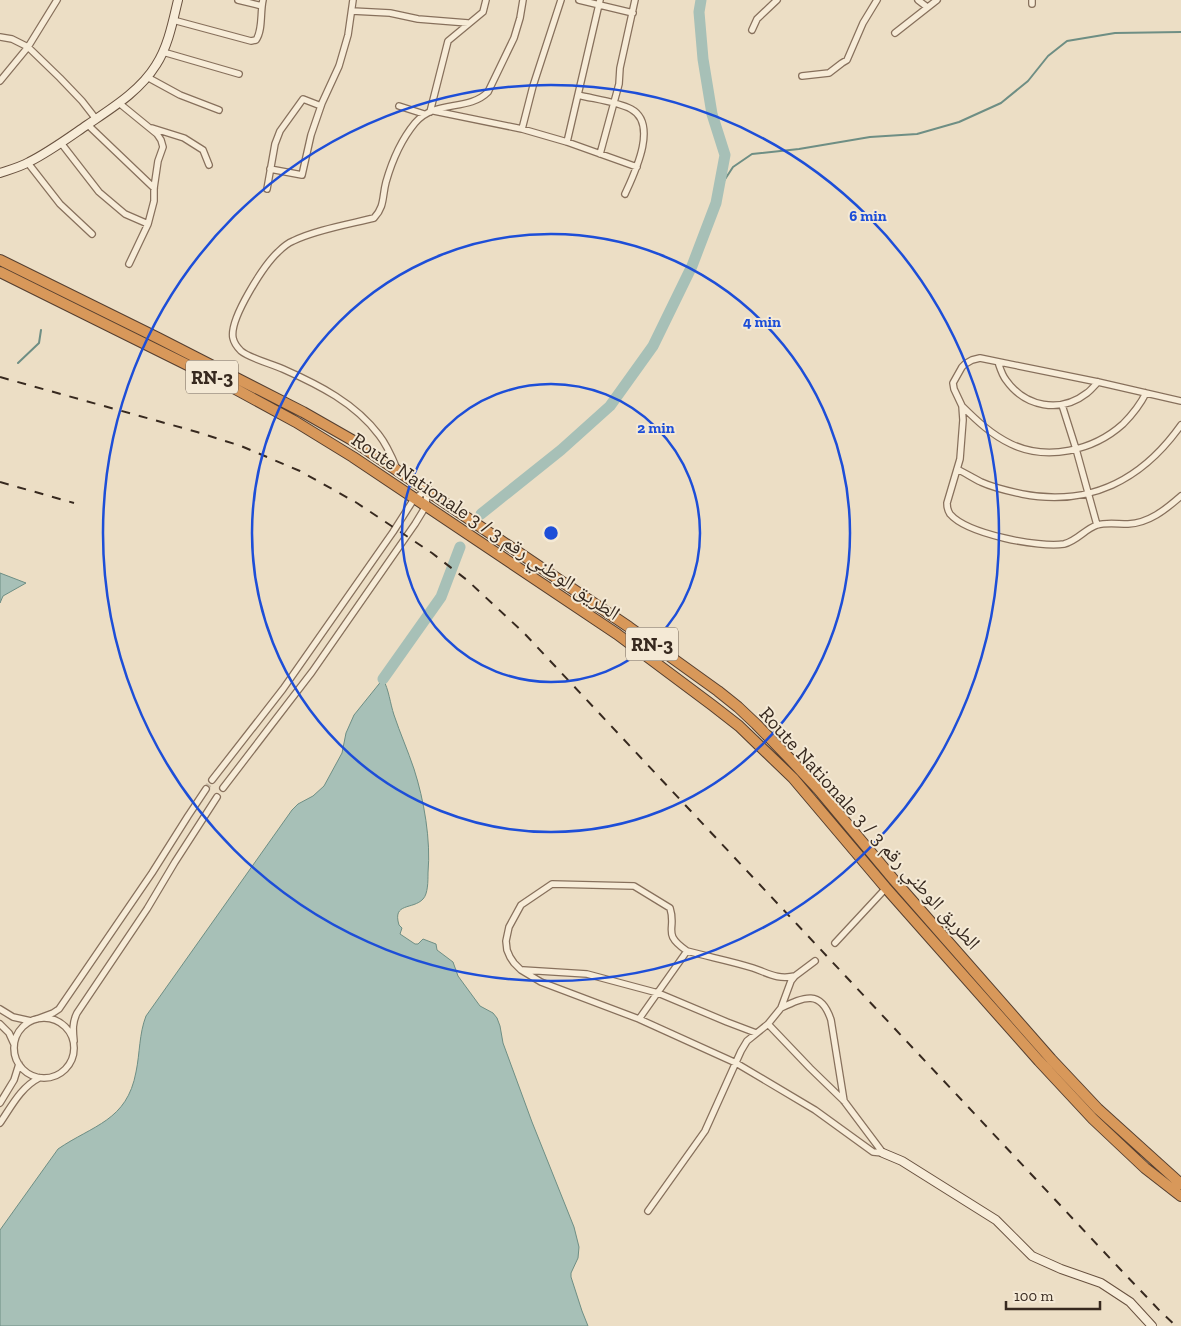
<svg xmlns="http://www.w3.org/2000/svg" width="1181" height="1326" font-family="'Zilla Slab','Noto Naskh Arabic',serif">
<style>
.water{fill:#a7c0b7;stroke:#6e8e84}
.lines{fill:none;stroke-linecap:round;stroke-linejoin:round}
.stream{stroke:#6e8e84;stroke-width:2}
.river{stroke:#a7c0b7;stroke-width:11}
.street-tunnel{stroke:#c8baa4;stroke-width:5.5;stroke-dasharray:5.5 3;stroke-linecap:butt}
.street-casing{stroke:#87705c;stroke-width:8}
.secondary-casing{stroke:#68513f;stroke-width:10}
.highway-casing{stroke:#553f30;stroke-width:12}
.street{stroke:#f7ecd8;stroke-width:5.5}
.secondary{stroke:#f7ecd8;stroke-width:8}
.highway{stroke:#d8985a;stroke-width:10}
.rail{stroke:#37291f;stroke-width:2;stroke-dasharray:9 9;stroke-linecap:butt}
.ring{fill:none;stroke:#1d4ed8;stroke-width:2.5}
.labels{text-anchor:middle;stroke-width:4;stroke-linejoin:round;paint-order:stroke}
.shield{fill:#f4e9d5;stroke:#706356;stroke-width:1}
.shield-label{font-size:19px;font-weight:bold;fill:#37291f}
.street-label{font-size:20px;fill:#37291f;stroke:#f4e9d5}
.centre{fill:#1d4ed8;stroke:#f4e9d5;stroke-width:2.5}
.ring-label{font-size:15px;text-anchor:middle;font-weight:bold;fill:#1d4ed8;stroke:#f4e9d5;stroke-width:4;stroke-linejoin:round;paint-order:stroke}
</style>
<rect width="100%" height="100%" fill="#ecdec5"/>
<path class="water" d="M0,573L26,583L3,596L0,603Z
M383,679C389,690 390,703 394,715C400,733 408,751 414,769C424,800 431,840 428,873C428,881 428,894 423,899C413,910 392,902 399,925L402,928L400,934L415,944H418L423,939L436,944L437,950L453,962L458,976L480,1006L493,1013L497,1018L500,1026L503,1043L532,1122L574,1227L579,1247L578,1258L571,1273V1277L582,1311L588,1326H0V1230L58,1149C93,1125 127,1121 136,1072C140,1053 139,1034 146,1016L292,810L298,804L313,796L324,786L342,753L346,733L354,715Z"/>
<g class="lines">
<path class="stream" d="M718,190L733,167L752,154L799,149L870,137L917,134L959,122L1001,103L1028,81L1048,56L1067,41L1115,33L1181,32
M18,363L39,343L41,330"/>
<path class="river" d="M481,514L561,450L610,406L653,346L692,266L716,203L725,155L712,114L703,59L699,12L701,0
M383,679L441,597L460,547"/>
<path class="street-tunnel" d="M206,789L212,780"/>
<g class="street-casing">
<path id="street" d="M238,0L262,6
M579,0L633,13
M918,0L927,7
M1032,0V4
M352,11L390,13L418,19L468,23
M173,20L251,41L256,40C263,30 260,13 263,0
M752,30L757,19L777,0
M895,33L937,0
M0,37L12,39L28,47L60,78L82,101L96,119
M163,52L239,74
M802,76L829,73L842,63L847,60L863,23L877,0
M147,77L180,95L219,110
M0,81L28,47L57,0
M578,95C594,99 618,102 631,109C659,124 634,174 625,194
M119,103L157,134L161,140L163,147L158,161L154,188V201L148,224L129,264
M399,106L424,114
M434,111L522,129L567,142L637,167
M430,112L448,41L483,12L486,0
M88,125L154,188
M152,128L184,138L203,150L209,165
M522,129L533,86L561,0
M567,142L600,0
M61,143L99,192L125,214L148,224
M600,154L619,84L620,68L635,0
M28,163L60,204L92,234
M270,169L302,175L311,135L322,103L339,66L348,35L353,0
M267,189L275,144L280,131L303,99L321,106
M998,362C1000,368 1002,375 1006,380C1025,407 1060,414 1087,393C1091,390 1094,386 1098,382
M1181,401L1098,382L980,358L972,360L965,364L962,367L953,383L954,389L962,406L963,420L960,459L947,503C947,507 948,511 950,514C967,534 1039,548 1064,544C1077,541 1085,529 1097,525C1107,522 1117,524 1128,524C1149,523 1165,510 1181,496
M1062,405L1076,449L1097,525
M962,406C977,421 992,435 1011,444C1047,461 1093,451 1123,424C1132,415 1140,405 1146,393
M397,469C392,457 387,445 379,435C355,403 319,385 283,369C272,364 249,358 241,351C238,348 234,343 233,338C229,319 264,265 278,252C282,248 288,243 293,241C315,230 350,224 374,218C385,206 382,197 386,182C392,161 401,140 415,123C435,99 468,112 488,92L514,38L520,18L523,0
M957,469C965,473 973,478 981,482C994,488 1008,491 1022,494C1089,507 1142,480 1181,425
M212,780L283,689L393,532L414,499L427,490
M223,788L312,672L415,524L426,506L427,490
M835,943L887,887
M523,970L587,974L658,993L727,1022L756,1033
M795,976C777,980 768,973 753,968C731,961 709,957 687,951C661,933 677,930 670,908L634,886L552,884L521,905L509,927L506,941L507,950L510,957L514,963L521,970L541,982L639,1019L736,1063L815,1110L873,1152L883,1153
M781,1008C804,997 821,989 831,1020L844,1101
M0,1009L13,1017L31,1021
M14 1048a30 30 0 1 1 60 0a30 30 0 1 1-60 0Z
M37,1019L53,1013L59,1009L152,873L188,816L206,789
M639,1019L687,951
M0,1024L9,1033L14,1044
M768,1024L810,1068L844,1101L883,1153
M74,1041C73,1031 72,1023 77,1013L147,909L175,862L217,797
M0,1103L14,1080L19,1064
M0,1123C11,1107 21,1087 39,1078
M648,1211L705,1131L741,1051L747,1041L768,1024L781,1008L791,981L795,976L815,961"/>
</g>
<g class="secondary-casing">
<path id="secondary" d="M0,173C9,170 20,167 29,162C49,152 68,138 87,125C112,108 140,91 156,65C168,47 173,21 178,0
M883,1153L902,1161L996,1220L1032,1256L1061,1269L1101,1283L1130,1302L1152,1326"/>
</g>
<g class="highway-casing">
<path id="highway" d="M0,260L158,338L303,412L352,440L629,627L718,691L738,707L756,724L791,760L818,789L894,880L1051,1059L1098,1109L1181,1184
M0,272L230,386L296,422L353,457L617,634L712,705L739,726L793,778L886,888L1039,1061L1093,1119L1145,1168L1181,1196"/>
</g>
<use href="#street" class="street"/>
<use href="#secondary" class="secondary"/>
<use href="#highway" class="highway"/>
<path class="rail" d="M0,377L197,432L241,446L300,471L357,503L432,553L467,580L524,633L1120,1269L1160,1311L1176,1326
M0,482L74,503"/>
</g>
<g class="ring">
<circle cx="551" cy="533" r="149"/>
<circle cx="551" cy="533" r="299"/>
<circle cx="551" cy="533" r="448"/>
</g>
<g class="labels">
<g class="shield">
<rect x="186" y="360.5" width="52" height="33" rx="4"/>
<rect x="626" y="627.5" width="52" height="33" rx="4"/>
</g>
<g class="shield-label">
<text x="212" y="384">RN-3</text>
<text x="652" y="651">RN-3</text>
</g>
<g class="street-label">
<text transform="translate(486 526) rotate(34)" y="7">Route Nationale 3 / الطريق الوطني رقم 3</text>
<text transform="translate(870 828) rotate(48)" y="7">Route Nationale 3 / الطريق الوطني رقم 3</text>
</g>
</g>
<circle cx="551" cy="533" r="8" class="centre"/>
<g class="ring-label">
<text x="868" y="221">6 min</text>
<text x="762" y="327">4 min</text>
<text x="656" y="433">2 min</text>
</g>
<path d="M1006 1301v8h94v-8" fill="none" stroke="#37291f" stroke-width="2.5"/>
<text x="1014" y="1301" font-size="15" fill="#37291f" stroke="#f4e9d5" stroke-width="4" paint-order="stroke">100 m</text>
</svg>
